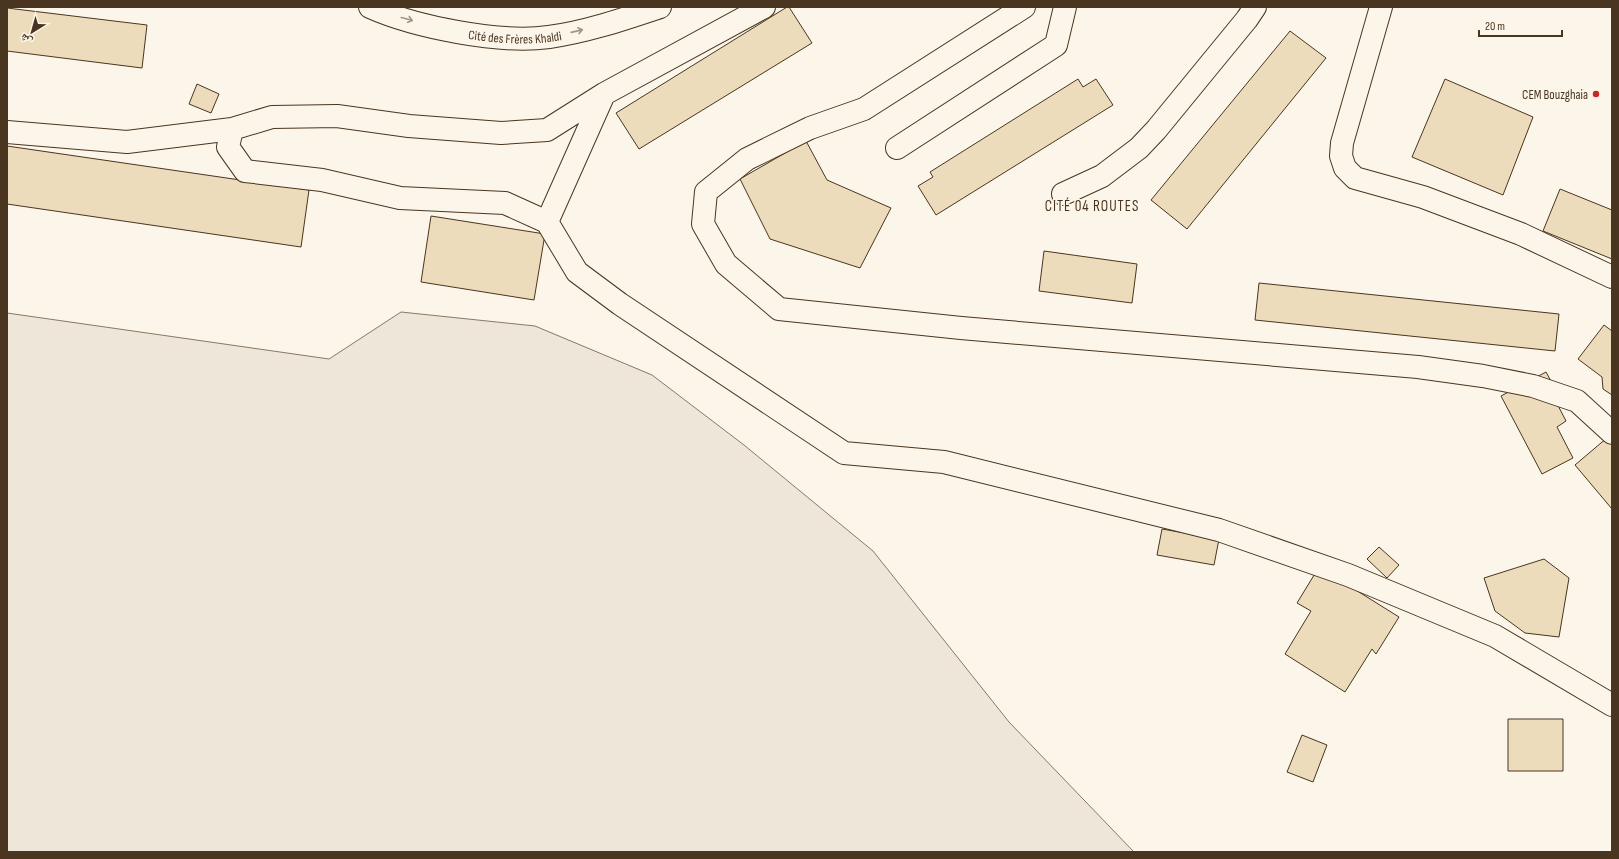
<svg xmlns="http://www.w3.org/2000/svg" width="1619" height="859" font-family="'Sofia Sans Condensed','Noto Naskh Arabic',sans-serif">
<style>
.green{fill:#ede6d9;stroke:#887966}
.building{fill:#ecdcbc;stroke:#4a3520}
.lines{fill:none;stroke-linecap:round;stroke-linejoin:round}
.minor-casing{stroke:#4a3520;stroke-width:24}
.secondary-casing{stroke:#4a3520;stroke-width:24}
.minor{stroke:#fbf6e9;stroke-width:22}
.secondary{stroke:#fbf6e9;stroke-width:22}
.oneway{stroke:#a29684}
.poi-dot{fill:#c62828;stroke:#fbf6e9;stroke-width:1.5}
.labels{text-anchor:middle;stroke-width:3;stroke-linejoin:round;paint-order:stroke}
.street-label{font-size:13px;fill:#4a3520;stroke:#fbf6e9}
.poi-label{font-size:13px;fill:#4a3520;stroke:#fbf6e9;text-anchor:end}
.quarter-label{font-size:15px;letter-spacing:1px;fill:#4a3520;stroke:#fbf6e9}
</style>
<rect width="100%" height="100%" fill="#fbf6e9"/>
<path class="green" d="M401,312L535,326L652,375L744,445L873,551L1009,722L1134,852H7V313L329,359Z"/>
<path class="building" d="M787,7H789L812,43L639,149L616,113Z
M7,8L147,25L142,68L7,51Z
M1290,31L1326,58L1187,229L1151,200Z
M1078,79L1083,87L1096,79L1113,105L936,215L918,186L933,177L930,172Z
M1445,79L1533,117L1503,195L1412,157Z
M197,84L219,94L211,113L189,104Z
M806,141L827,180L891,208L860,268L770,239L740,179Z
M7,146L309,190L301,247L7,204Z
M1560,189L1612,210V259L1543,231Z
M431,216L545,234L534,300L421,282Z
M1044,251L1137,264L1132,303L1039,291Z
M1259,283L1559,314L1555,351L1255,320Z
M1604,325L1612,331V395L1603,389L1602,377L1578,359Z
M1546,372L1557,392L1552,394L1566,421L1557,427L1573,458L1542,474L1501,396Z
M1608,437L1612,442V509L1575,465Z
M1162,529L1219,539L1214,565L1157,555Z
M1379,547L1399,565L1387,578L1367,559Z
M1544,559L1569,578L1559,637L1525,633L1495,611L1484,578Z
M1319,567L1399,617L1376,654L1372,649L1345,692L1285,654L1311,611L1297,603Z
M1508,719H1563V771H1508Z
M1302,735L1327,745L1313,782L1287,772Z"/>
<g class="lines">
<g class="minor-casing">
<path id="minor" d="M764,7L604,94L547,130L501,133L409,126L337,116L272,117L232,129L228,147L245,171L322,180L400,198L505,203L547,222L577,272L620,304L844,453L944,462L1219,530L1348,575L1495,636L1612,705
M1024,7L864,109L810,128L747,159L706,192L703,224L726,264L779,309L961,328L1418,367L1483,376L1533,386L1577,401L1612,433
M1381,7L1342,143L1341,156L1345,168L1355,178L1423,197L1521,234L1612,277
M7,132L127,142L232,129
M897,148L1056,45L1065,7
M1063,194L1102,176L1139,148L1156,130L1247,19L1255,7
M547,222L604,94"/>
</g>
<g class="secondary-casing">
<g id="secondary">
<path id="s1" d="M370,7C415,27 500,44 549,37C586,32 624,19 660,7"/>
</g>
</g>
<use href="#minor" class="minor"/>
<use href="#secondary" class="secondary"/>
</g>
<defs><path id="oneway-shaft" d="M-6 0H5M1.5-3L5.5 0L1.5 3" fill="none" stroke-width="1.6" stroke-linecap="round" stroke-linejoin="round"/></defs>
<g class="oneway">
<use href="#oneway-shaft" transform="translate(407 19) rotate(15)"/>
<use href="#oneway-shaft" transform="translate(577 31) rotate(-13)"/>
</g>
<circle class="poi-dot" cx="1596" cy="94" r="4"/>
<g class="labels">
<g class="street-label">
<text dy="5" stroke="none"><textPath href="#s1" startOffset="149">Cité des Frères Khaldi</textPath></text>
</g>
<g class="poi-label">
<text x="1588" y="99">CEM Bouzghaia</text>
</g>
<g class="quarter-label">
<text x="1092" y="211">CITÉ 04 ROUTES</text>
</g>
</g>
<rect width="1619" height="859" fill="none" stroke="#4a3520" stroke-width="16"/>
<g transform="translate(32 32) rotate(217)" stroke="#fbf6e9" stroke-width="3" paint-order="stroke">
<path d="M0-3L7 15L0 10L-7 15Z" fill="#4a3520"/>
<text y="-6" font-size="11" font-weight="bold" text-anchor="middle" fill="#4a3520">ش</text>
</g>
<path d="M1479 30v6h83v-6" fill="none" stroke="#4a3520" stroke-width="2"/>
<text x="1485" y="30" font-size="12" fill="#4a3520" stroke="#fbf6e9" stroke-width="3" paint-order="stroke">20 m</text>
</svg>
